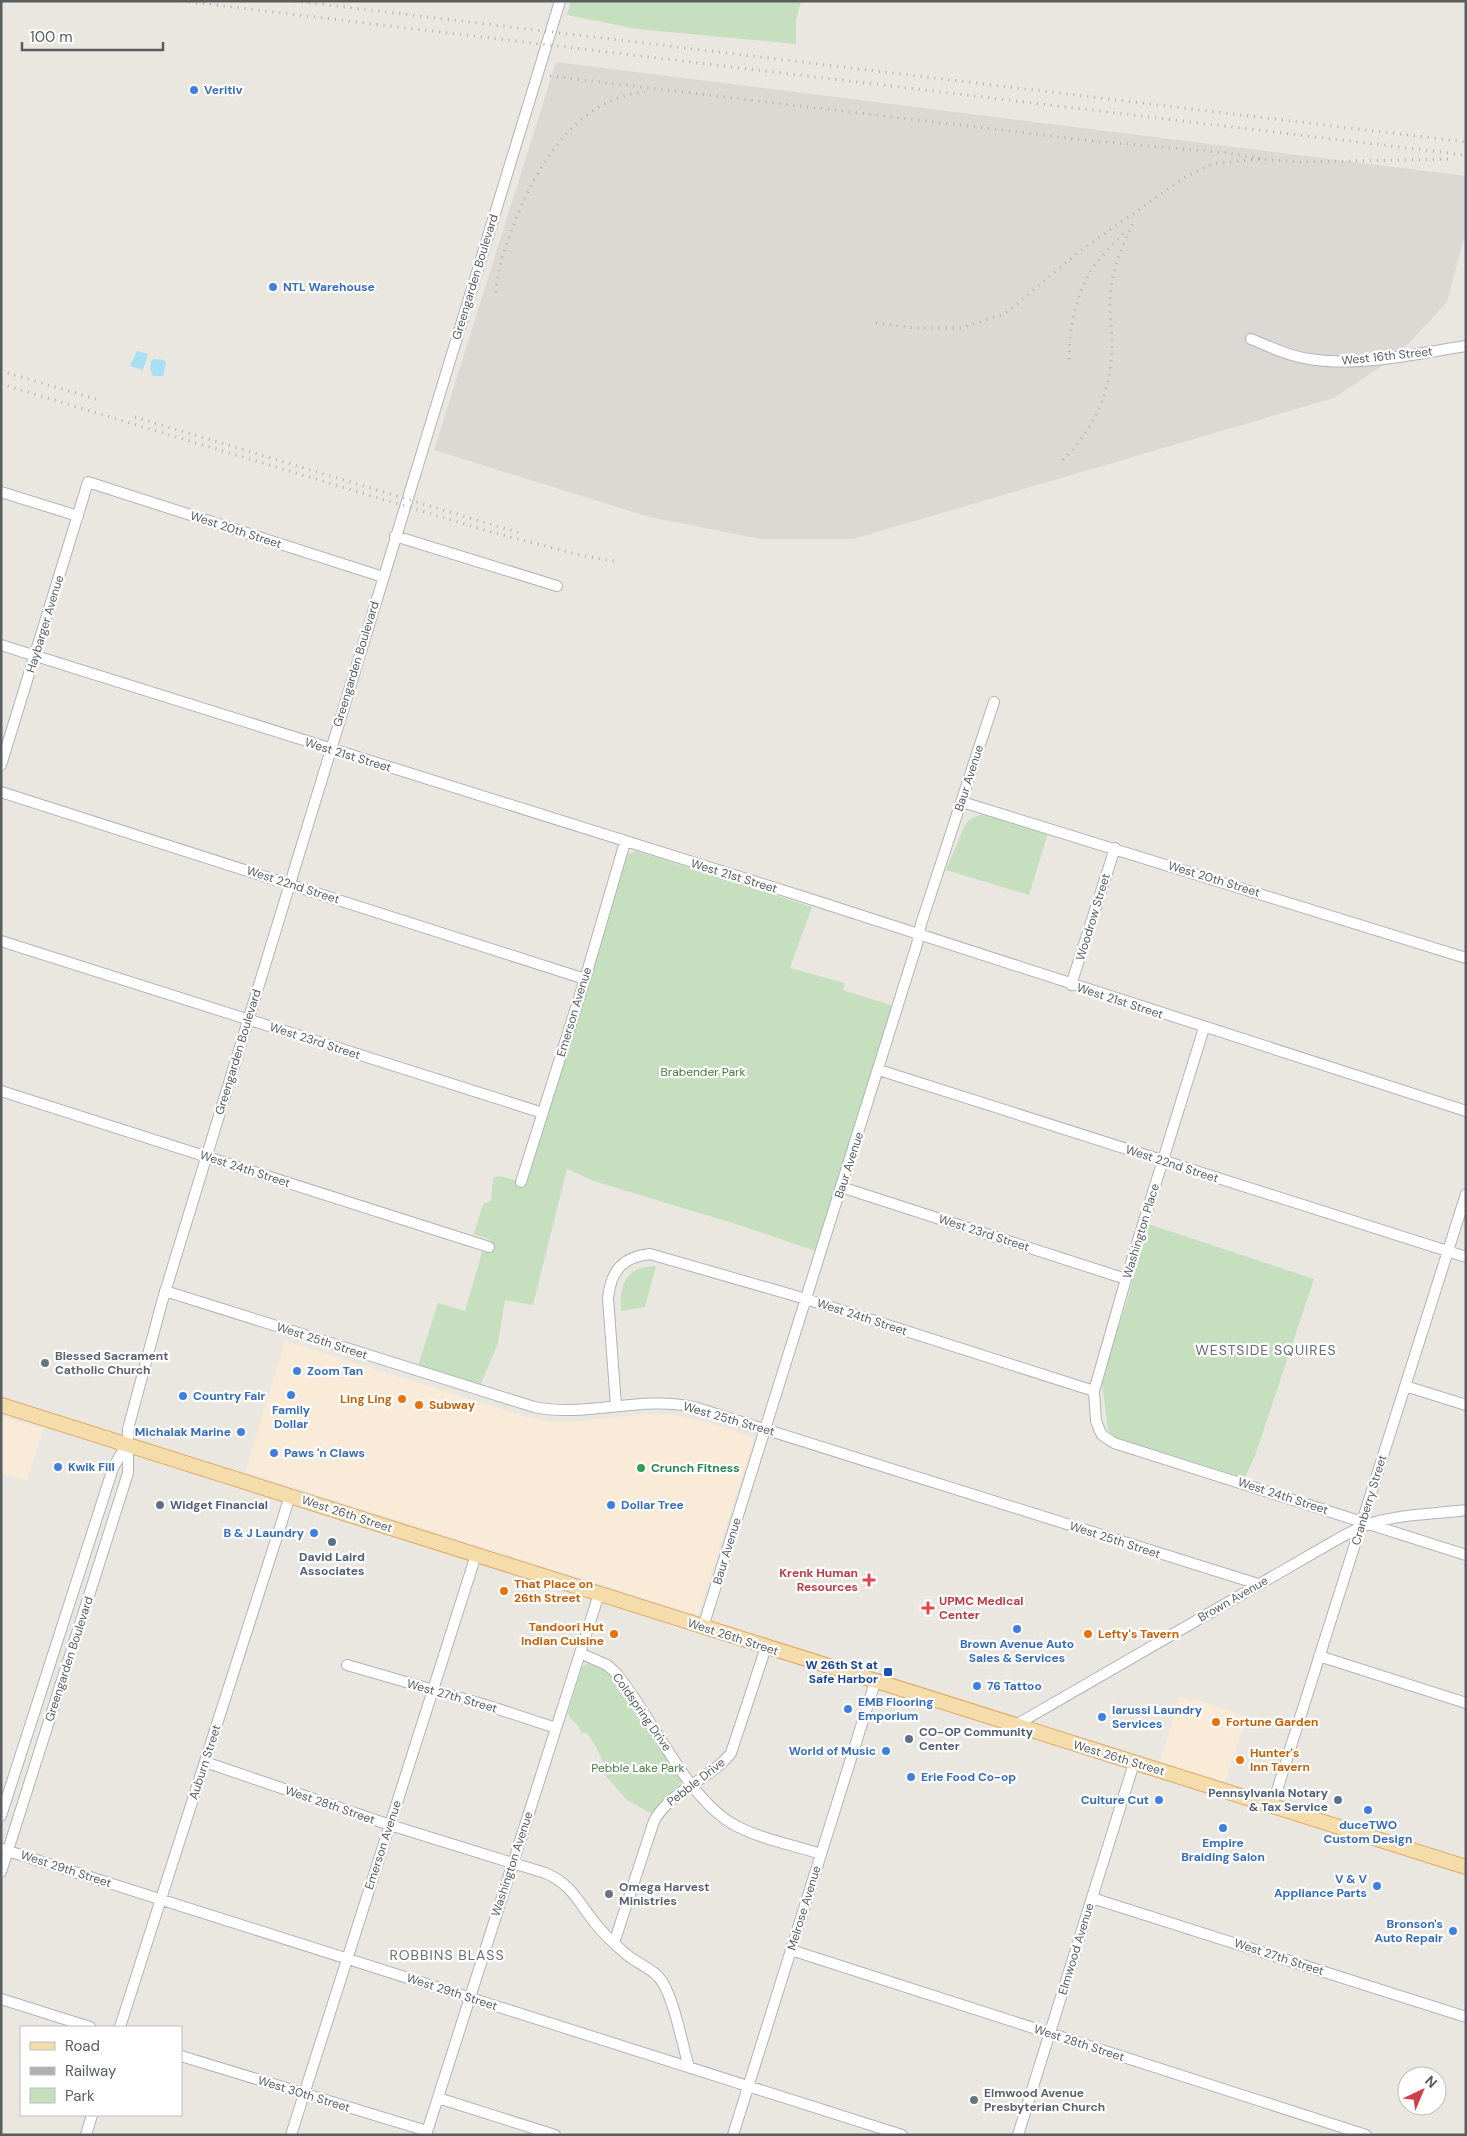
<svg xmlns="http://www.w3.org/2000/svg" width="1467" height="2136" font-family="'DM Sans',sans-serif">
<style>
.commercial{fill:#f9ebd7}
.industrial{fill:#dcd9d5}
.green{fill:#c5dfbf}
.water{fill:#a7dff4}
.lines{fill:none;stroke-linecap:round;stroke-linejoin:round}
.minor-casing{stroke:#b1b4b7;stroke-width:12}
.major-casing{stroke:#dfa964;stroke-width:16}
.minor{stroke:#fff;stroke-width:10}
.major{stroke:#f5ddab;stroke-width:14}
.rail{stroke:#afb0b0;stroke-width:3;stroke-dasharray:1 6;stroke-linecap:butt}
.shop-dot{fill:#3f7fe0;stroke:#fff;stroke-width:2}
.worship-dot{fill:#6b7280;stroke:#fff;stroke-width:2}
.food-dot{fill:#e8710a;stroke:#fff;stroke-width:2}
.leisure-dot{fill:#2e9e5b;stroke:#fff;stroke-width:2}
.service-dot{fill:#5c6f8a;stroke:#fff;stroke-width:2}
.health-dot{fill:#e0444e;stroke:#fff;stroke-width:2}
.transit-dot{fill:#1a4fb4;stroke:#fff;stroke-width:2}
.labels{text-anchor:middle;stroke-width:4.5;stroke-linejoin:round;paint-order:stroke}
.shop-label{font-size:12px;font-weight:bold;fill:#366cbe;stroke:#fff;text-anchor:start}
.street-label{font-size:12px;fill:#595d60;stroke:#fff}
.park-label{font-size:12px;fill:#447b3d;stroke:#fff}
.worship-label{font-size:12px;font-weight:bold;fill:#5b616d;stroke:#fff;text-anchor:start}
.food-label{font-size:12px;font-weight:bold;fill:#c56008;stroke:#fff;text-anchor:start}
.leisure-label{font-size:12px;font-weight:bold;fill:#27864d;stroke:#fff;text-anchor:start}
.service-label{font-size:12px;font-weight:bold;fill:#4e5e75;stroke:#fff;text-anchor:start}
.health-label{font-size:12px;font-weight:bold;fill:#be3a42;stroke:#fff;text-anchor:end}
.transit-label{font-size:12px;font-weight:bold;fill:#164399;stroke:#fff;text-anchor:end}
.neighbourhood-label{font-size:14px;letter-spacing:1px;fill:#6a6f72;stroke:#fff}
</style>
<rect width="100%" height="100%" fill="#eae7e1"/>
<path class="commercial" d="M285,1341L530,1418L553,1422H573L646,1414L676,1415L707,1422L753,1437L754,1439L698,1615L245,1472Z
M1,1416L43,1429L27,1481L1,1473Z
M1180,1696L1193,1701L1195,1699L1247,1717L1225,1782L1160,1762Z"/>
<path class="industrial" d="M556,62L1466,176V231L1447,302L1397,356L1334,398L853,539H761L649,517L434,450Z"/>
<path class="green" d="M571,1H801L796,21V44L637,29L567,15Z
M985,813L1048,833L1029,895L946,870L965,825L970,819Z
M636,851L812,907L790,968L845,983L843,990L893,1006L861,1119L815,1251L742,1226L594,1181L567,1169L533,1305L505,1300L498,1343L480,1386L418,1366L438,1303L465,1311L483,1249L489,1247L491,1240L474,1234L483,1204L491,1201L493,1178L499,1176L527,1183L619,881L628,854Z
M1148,1224L1314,1279L1256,1453L1245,1478L1115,1437L1108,1430L1102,1384L1108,1357L1126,1305Z
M656,1266L645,1307L621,1311C619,1283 626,1267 656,1266Z
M590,1662L609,1673L617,1683L682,1780L681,1787L663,1801L652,1814L627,1800L604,1774C605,1759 595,1745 587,1733L581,1732C579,1723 570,1721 568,1713L582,1667Z"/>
<path class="water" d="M137,351L148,354L143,370L130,366Z
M154,359L164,360L166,363L163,376H153L150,369L151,361Z"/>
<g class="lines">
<g class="minor-casing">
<path id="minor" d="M1251,339C1270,347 1289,356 1309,359C1360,367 1415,354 1466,346
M1,492L78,516
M395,536L557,586
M1,645L804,897L1466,1111
M1,765L88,482L383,577
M1,792L585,979
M962,802L1466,958
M1,941L543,1113
M1071,985L1115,848
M1204,1028L1126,1279L1094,1391L1096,1421L1099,1429L1102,1435L1114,1443L1466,1555
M879,1070L1466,1257
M1,1091L489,1247
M521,1182L585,979L625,842
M841,1187L1126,1279
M165,1291L534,1407C587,1418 640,1395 694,1407L1258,1584
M1405,1386L1466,1405
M616,1406L608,1298C611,1270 623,1257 650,1254L806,1299L1094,1391
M703,1627L917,944L921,924L994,702
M580,1653L607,1665L616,1673C652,1716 684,1794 731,1823C756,1838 793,1845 821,1854
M1319,1656L1466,1703
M347,1665L489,1706L556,1728
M1014,1726L1336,1540C1347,1534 1359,1527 1372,1523C1401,1514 1435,1514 1466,1510
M205,1762L390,1825L545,1873C572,1884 578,1902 595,1923C604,1934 614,1944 625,1953C637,1964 655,1969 663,1983C675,2004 682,2043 689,2067
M1272,1806L1466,1194
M1,1816L105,1493L113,1468L126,1445
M2,1849L902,2135
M1,1872L128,1473V1429L162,1302L560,1
M1092,1898L1466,2017
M614,1943L654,1821C672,1789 711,1779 731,1753L766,1647
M791,1950L1366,2135
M1,1999L90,2027
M120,2027L290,1496
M181,2056L427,2131
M438,2098L555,2135
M86,2135L92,2115
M291,2135L476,1555
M426,2135L599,1594
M733,2135L875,1682
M1018,2135L1134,1763"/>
</g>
<g class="major-casing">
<path id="major" d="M1,1405L1466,1867"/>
</g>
<use href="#minor" class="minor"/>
<use href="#major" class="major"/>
<path class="rail" d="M182,1L1466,155
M295,1L1466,142
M550,76L1093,141L1229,153L1260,159
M496,292C497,270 504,250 512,229C534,170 575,98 645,92
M876,323L915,328H961L1004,314L1017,304L1080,251L1185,177L1212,164L1260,159L1298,162L1453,159
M1069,359C1069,328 1076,295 1092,269C1102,255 1114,243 1126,231
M1,371L96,399
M1,384L491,532L584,556L614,561
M135,417L523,534
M1063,460C1095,428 1112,390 1112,344C1112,329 1109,314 1110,299C1111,272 1122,247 1133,223"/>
</g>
<g class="shop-dot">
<circle cx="194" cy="90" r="5"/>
<circle cx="273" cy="287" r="5"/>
<circle cx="297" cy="1371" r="5"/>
<circle cx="291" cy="1395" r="5"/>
<circle cx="183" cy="1396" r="5"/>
<circle cx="241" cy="1432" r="5"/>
<circle cx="274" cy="1453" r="5"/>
<circle cx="58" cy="1467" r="5"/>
<circle cx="611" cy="1505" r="5"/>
<circle cx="314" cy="1533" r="5"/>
<circle cx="1017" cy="1629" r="5"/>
<circle cx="977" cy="1686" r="5"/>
<circle cx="848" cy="1709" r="5"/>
<circle cx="1102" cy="1717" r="5"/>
<circle cx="886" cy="1751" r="5"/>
<circle cx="911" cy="1777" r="5"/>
<circle cx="1159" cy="1800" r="5"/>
<circle cx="1368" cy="1810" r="5"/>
<circle cx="1223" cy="1828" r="5"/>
<circle cx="1377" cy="1886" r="5"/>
<circle cx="1453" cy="1931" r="5"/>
</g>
<g class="worship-dot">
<circle cx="45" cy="1363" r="5"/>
<circle cx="609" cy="1894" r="5"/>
<circle cx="974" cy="2100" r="5"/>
</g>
<g class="food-dot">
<circle cx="402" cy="1399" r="5"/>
<circle cx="419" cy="1405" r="5"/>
<circle cx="504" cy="1591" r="5"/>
<circle cx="614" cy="1634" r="5"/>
<circle cx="1088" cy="1634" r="5"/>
<circle cx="1216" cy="1722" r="5"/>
<circle cx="1240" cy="1760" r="5"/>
</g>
<circle class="leisure-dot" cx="641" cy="1468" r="5"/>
<g class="service-dot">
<circle cx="160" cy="1505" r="5"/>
<circle cx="332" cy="1542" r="5"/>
<circle cx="909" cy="1739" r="5"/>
<circle cx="1338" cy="1800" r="5"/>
</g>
<g class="health-dot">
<path d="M866.5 1572.5h5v5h5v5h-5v5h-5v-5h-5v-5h5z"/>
<path d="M925.5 1600.5h5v5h5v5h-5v5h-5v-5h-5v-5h5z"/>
</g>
<rect class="transit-dot" x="883" y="1667" width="10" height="10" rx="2.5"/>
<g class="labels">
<g class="shop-label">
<text x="204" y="94">Veritiv</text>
<text x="283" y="291">NTL Warehouse</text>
<text x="307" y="1375">Zoom Tan</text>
<text x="193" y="1400">Country Fair</text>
<text x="291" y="1414" text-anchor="middle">Family<tspan x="291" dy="14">Dollar</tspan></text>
<text x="231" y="1436" text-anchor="end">Michalak Marine</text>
<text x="284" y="1457">Paws 'n Claws</text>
<text x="68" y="1471">Kwik Fill</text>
<text x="621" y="1509">Dollar Tree</text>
<text x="304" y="1537" text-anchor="end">B &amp; J Laundry</text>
<text x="1017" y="1648" text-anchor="middle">Brown Avenue Auto<tspan x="1017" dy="14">Sales &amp; Services</tspan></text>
<text x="987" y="1690">76 Tattoo</text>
<text x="858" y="1706">EMB Flooring<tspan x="858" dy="14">Emporium</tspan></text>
<text x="1112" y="1714">Iarussi Laundry<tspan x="1112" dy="14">Services</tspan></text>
<text x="876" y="1755" text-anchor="end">World of Music</text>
<text x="921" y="1781">Erie Food Co-op</text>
<text x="1149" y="1804" text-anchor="end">Culture Cut</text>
<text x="1368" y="1829" text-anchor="middle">duceTWO<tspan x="1368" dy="14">Custom Design</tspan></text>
<text x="1223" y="1847" text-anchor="middle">Empire<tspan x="1223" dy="14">Braiding Salon</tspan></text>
<text x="1367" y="1883" text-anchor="end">V &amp; V<tspan x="1367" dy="14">Appliance Parts</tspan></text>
<text x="1443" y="1928" text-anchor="end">Bronson's<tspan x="1443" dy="14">Auto Repair</tspan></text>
</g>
<g class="street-label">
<text transform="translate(475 277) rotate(-73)" y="4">Greengarden Boulevard</text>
<text transform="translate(1387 356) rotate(-6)" y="4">West 16th Street</text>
<text transform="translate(236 530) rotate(18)" y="4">West 20th Street</text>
<text transform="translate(45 624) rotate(-73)" y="4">Haybarger Avenue</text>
<text transform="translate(356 664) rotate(-73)" y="4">Greengarden Boulevard</text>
<text transform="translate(348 755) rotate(17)" y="4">West 21st Street</text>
<text transform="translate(969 778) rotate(-72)" y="4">Baur Avenue</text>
<text transform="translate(734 876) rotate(17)" y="4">West 21st Street</text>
<text transform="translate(1214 879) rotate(17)" y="4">West 20th Street</text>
<text transform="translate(293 885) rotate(18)" y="4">West 22nd Street</text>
<text transform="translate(1093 917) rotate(-73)" y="4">Woodrow Street</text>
<text transform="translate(1120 1001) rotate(18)" y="4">West 21st Street</text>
<text transform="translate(574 1012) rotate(-73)" y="4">Emerson Avenue</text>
<text transform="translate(315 1041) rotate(18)" y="4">West 23rd Street</text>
<text transform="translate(238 1052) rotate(-73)" y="4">Greengarden Boulevard</text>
<text transform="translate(1172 1164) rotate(18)" y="4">West 22nd Street</text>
<text transform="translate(849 1165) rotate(-72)" y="4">Baur Avenue</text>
<text transform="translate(245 1169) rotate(18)" y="4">West 24th Street</text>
<text transform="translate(1141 1231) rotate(-73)" y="4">Washington Place</text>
<text transform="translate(984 1233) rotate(18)" y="4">West 23rd Street</text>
<text transform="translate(862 1317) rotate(18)" y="4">West 24th Street</text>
<text transform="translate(322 1341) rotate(18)" y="4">West 25th Street</text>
<text transform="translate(729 1419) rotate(16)" y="4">West 25th Street</text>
<text transform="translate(1283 1496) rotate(18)" y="4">West 24th Street</text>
<text transform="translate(1369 1500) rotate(-73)" y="4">Cranberry Street</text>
<text transform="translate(347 1514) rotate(18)" y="4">West 26th Street</text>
<text transform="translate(1115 1540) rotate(18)" y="4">West 25th Street</text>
<text transform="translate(727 1551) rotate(-73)" y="4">Baur Avenue</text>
<text transform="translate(1233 1599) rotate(-30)" y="4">Brown Avenue</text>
<text transform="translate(733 1637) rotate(18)" y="4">West 26th Street</text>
<text transform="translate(69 1659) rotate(-72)" y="4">Greengarden Boulevard</text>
<text transform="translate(452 1696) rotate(16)" y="4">West 27th Street</text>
<text transform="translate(642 1712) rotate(55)" y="4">Coldspring Drive</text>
<text transform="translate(1119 1758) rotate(17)" y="4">West 26th Street</text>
<text transform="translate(205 1762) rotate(-72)" y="4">Auburn Street</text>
<text transform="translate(696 1782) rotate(-38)" y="4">Pebble Drive</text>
<text transform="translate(330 1805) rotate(19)" y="4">West 28th Street</text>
<text transform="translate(383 1845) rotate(-72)" y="4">Emerson Avenue</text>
<text transform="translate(512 1864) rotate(-72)" y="4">Washington Avenue</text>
<text transform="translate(66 1869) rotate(18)" y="4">West 29th Street</text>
<text transform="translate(804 1908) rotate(-73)" y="4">Melrose Avenue</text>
<text transform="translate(1076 1949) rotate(-73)" y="4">Elmwood Avenue</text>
<text transform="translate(1279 1957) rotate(18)" y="4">West 27th Street</text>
<text transform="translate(452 1992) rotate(18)" y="4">West 29th Street</text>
<text transform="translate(1079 2043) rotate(18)" y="4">West 28th Street</text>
<text transform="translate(304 2094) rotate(17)" y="4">West 30th Street</text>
</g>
<g class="park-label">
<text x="703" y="1076">Brabender Park</text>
<text x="638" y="1772">Pebble Lake Park</text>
</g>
<g class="worship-label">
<text x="55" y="1360">Blessed Sacrament<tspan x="55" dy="14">Catholic Church</tspan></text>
<text x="619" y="1891">Omega Harvest<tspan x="619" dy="14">Ministries</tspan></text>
<text x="984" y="2097">Elmwood Avenue<tspan x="984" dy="14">Presbyterian Church</tspan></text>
</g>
<g class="food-label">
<text x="392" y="1403" text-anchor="end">Ling Ling</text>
<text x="429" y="1409">Subway</text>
<text x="514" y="1588">That Place on<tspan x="514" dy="14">26th Street</tspan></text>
<text x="604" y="1631" text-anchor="end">Tandoori Hut<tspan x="604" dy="14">Indian Cuisine</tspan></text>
<text x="1098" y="1638">Lefty's Tavern</text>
<text x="1226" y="1726">Fortune Garden</text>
<text x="1250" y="1757">Hunter's<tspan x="1250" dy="14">Inn Tavern</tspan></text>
</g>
<g class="leisure-label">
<text x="651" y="1472">Crunch Fitness</text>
</g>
<g class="service-label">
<text x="170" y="1509">Widget Financial</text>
<text x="332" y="1561" text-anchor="middle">David Laird<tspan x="332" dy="14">Associates</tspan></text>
<text x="919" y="1736">CO-OP Community<tspan x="919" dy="14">Center</tspan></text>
<text x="1328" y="1797" text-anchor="end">Pennsylvania Notary<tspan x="1328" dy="14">&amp; Tax Service</tspan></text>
</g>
<g class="health-label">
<text x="858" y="1577">Krenk Human<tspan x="858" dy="14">Resources</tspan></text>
<text x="939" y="1605" text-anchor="start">UPMC Medical<tspan x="939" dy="14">Center</tspan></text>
</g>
<g class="transit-label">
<text x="878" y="1669">W 26th St at<tspan x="878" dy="14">Safe Harbor</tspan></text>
</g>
<g class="neighbourhood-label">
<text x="1266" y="1355">WESTSIDE SQUIRES</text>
<text x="447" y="1960">ROBBINS BLASS</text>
</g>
</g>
<rect width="1467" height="2136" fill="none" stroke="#595d60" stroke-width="5"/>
<rect x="20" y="2026" width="162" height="90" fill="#ffffff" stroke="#bdbebf"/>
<rect x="30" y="2042" width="25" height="8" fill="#f5ddab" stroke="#bdbebf"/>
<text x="65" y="2051" font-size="15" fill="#595d60">Road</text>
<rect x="30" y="2067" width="25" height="8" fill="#afb0b0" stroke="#bdbebf"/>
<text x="65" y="2076" font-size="15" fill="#595d60">Railway</text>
<rect x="30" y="2088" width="25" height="15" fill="#c5dfbf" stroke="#bdbebf"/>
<text x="65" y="2101" font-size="15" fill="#595d60">Park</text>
<g transform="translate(1422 2091) rotate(44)"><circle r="24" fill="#ffffff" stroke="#bdbebf"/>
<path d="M0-4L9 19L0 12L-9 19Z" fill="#d33e4b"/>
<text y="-8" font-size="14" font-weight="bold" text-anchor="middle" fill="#595d60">N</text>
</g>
<path d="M22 42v8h141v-8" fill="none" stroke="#595d60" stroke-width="2.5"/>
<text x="30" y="42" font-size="15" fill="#595d60" stroke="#ffffff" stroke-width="4" paint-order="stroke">100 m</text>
</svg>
